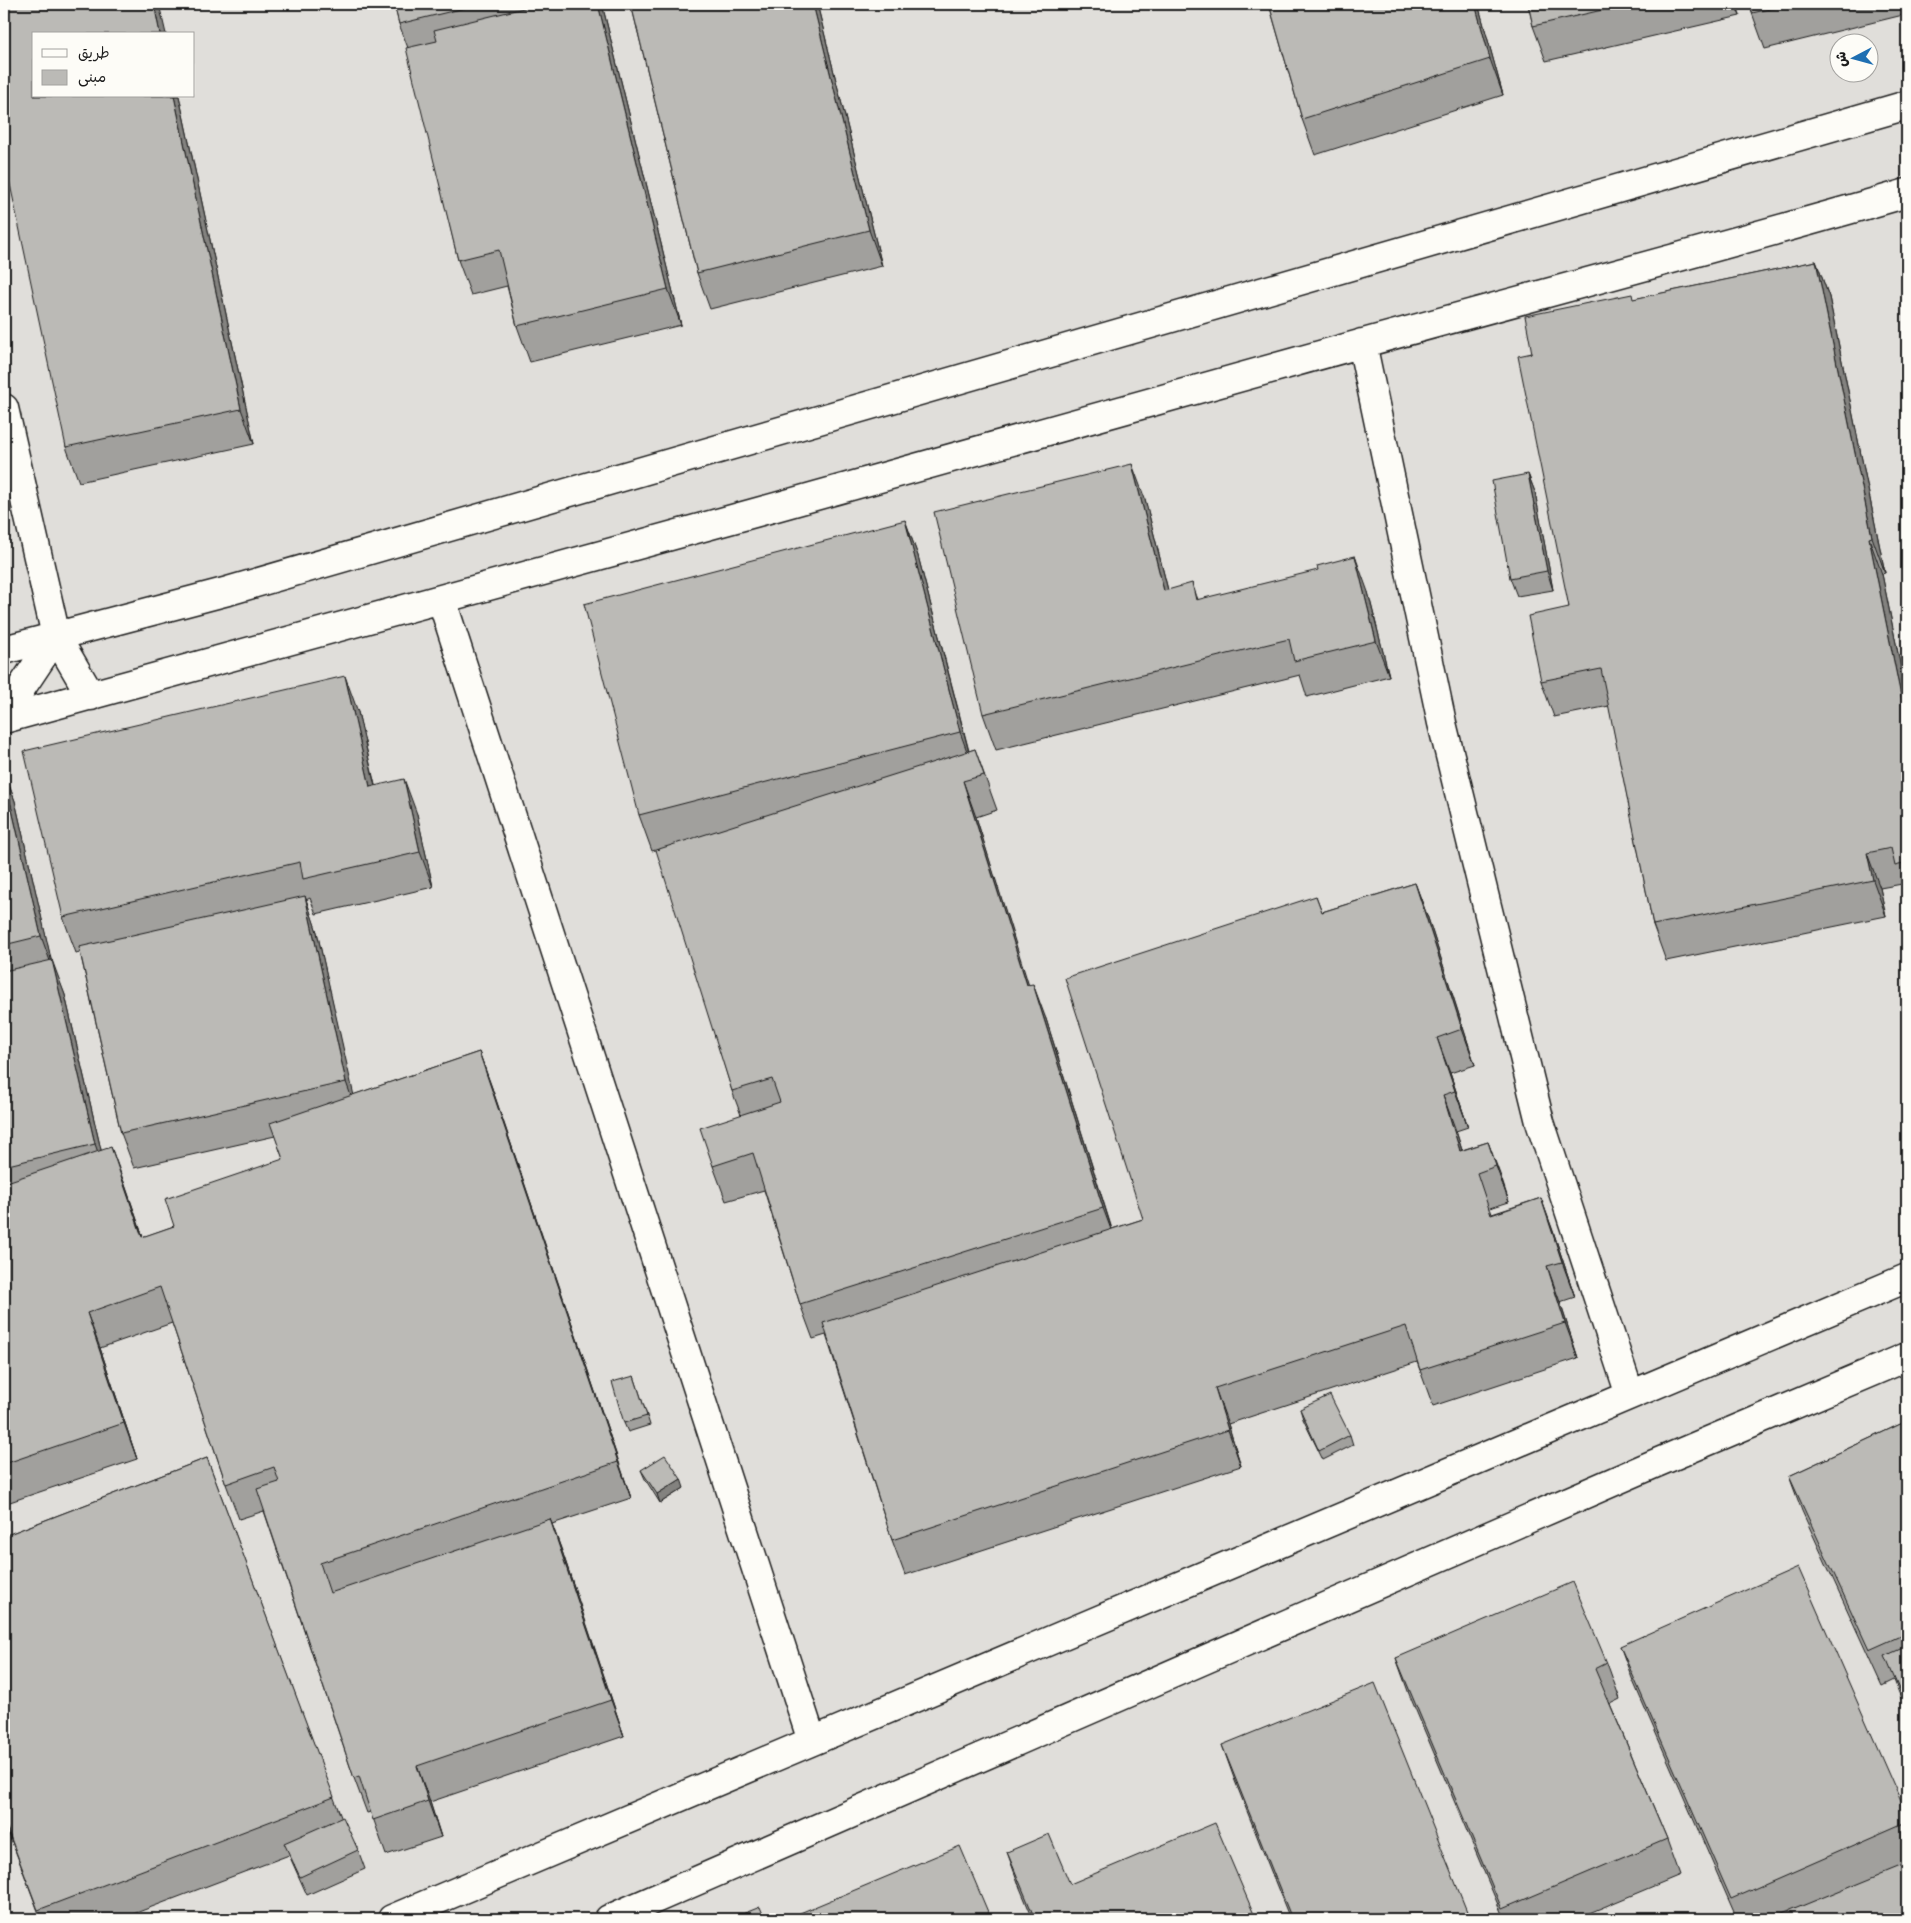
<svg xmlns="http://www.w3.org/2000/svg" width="1911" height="1923" font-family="'Gochi Hand','Playpen Sans Arabic',sans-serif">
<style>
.built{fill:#e0deda;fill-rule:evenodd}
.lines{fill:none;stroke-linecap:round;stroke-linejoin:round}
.minor-casing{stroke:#1c1c1c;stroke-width:31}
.minor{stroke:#fdfcf7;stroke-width:28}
.wall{fill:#a1a09d;stroke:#1c1c1c}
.shaded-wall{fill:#83827f;stroke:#1c1c1c}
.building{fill:#bbbab6;stroke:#1c1c1c}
</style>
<rect width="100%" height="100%" fill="#f0eeea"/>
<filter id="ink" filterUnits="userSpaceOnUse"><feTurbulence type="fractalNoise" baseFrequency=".02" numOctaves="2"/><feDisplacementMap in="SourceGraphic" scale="10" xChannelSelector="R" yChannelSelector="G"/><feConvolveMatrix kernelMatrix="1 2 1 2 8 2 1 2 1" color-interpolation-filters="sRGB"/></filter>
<g filter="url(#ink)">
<path class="built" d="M4,4H1907V1919H4ZM34,34H194V96H34ZM1838,42H1868V72H1838Z"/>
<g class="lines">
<g class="minor-casing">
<path id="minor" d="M1362,343L1442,723L1540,1122L1630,1395
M4,408L56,636L91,696
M442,601L812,1741
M4,650L228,591L1907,105
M4,714L56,636
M4,719C435,603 865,482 1295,362C1499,305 1704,252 1907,193
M392,1919L1907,1278
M609,1919L1654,1464L1907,1357"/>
</g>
<use href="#minor" class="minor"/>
</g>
<path class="wall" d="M394,4H602L681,325L530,362L517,326L507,286L471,295L458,260L408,48L399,24Z
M624,4H817L882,266L710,309L697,273L632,8L626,9Z
M1269,4H1478L1503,95L1315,155L1302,119Z
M1528,4H1737L1740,16L1546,61L1533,26Z
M1750,4H1907V14L1765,49L1752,13Z
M34,96H179L254,444L79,482L66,447Z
M1816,261L1829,297L1885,573L1882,574L1907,698V899L1902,884L1880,888L1886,916L1666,961L1653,925L1609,706L1554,717L1541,681L1569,607L1532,353L1634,299Z
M1528,474L1535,492L1553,590L1517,596L1510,578Z
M1145,499L1168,590L1198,600L1368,592L1389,676L1307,697L1300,675L996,750L983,714Z
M905,520L918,556L969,751L975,749L997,810L976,817L1028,985L1046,1019L1112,1229L1143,1219L1316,896L1322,912L1415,883L1428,918L1475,1065L1450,1073L1468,1127L1456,1131L1462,1150L1488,1142L1509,1202L1490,1208L1492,1214L1541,1198L1554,1234L1575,1297L1560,1302L1578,1358L1433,1406L1417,1362L1228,1424L1241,1466L905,1575L892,1540L826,1335L813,1339L800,1304L764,1190L726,1201L713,1166L741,1115L732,1091L659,849L652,851L639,815Z
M358,712L375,785L417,814L433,887L316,914L310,898L306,900L317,932L353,1095L479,1052L492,1088L631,1498L552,1524L563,1554L624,1736L430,1802L441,1837L386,1855L371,1812L367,1813L354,1778L264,1511L239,1519L226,1484L172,1323L100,1348L137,1459L4,1504V772L15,801L51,960L65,995L101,1150L124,1182L143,1237L174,1226L283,1159L275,1136L134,1168L121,1133L80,952L76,953L63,917Z
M634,1376L650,1425L628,1432L624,1423Z
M1300,1409L1350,1435L1353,1445L1323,1460L1303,1419Z
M1907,1421V1714L1894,1680L1882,1686L1802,1511L1789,1476Z
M207,1458L341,1817L358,1850L365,1869L307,1895L289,1855L120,1919H41L4,1821V1536Z
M641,1470L684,1488L660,1503L645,1479Z
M1620,1646L1907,1815V1919H1737L1633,1681Z
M1396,1658L1607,1663L1620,1699L1610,1704L1667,1839L1680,1875L1575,1919H1504L1409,1694Z
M1222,1745L1470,1919H1290L1235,1781Z
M1007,1852L1070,1884L1256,1919H1033L1020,1888Z"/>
<path class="shaded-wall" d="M154,4H159L166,34H160Z
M598,4H602L681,325L668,289Z
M813,4H817L882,266L869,230Z
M1475,4H1478L1503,95L1490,59Z
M1735,4H1737L1740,16Z
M174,96H179L254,444L241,409Z
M1816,261L1829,297L1885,573L1872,537Z
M1132,464L1145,499L1177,626L1164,591Z
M1528,474L1535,492L1553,590L1547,571Z
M905,520L918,556L973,768L960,732Z
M1869,538L1882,574L1907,698V726Z
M1355,556L1368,592L1389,676L1376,641Z
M1192,583L1205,619L1196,600Z
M345,676L358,712L383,822L370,787Z
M4,772L15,801L54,972L41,936L4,775Z
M404,779L417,814L433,887L420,852Z
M963,781L976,817L1040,1021L1027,985Z
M1867,853L1880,888L1886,916L1873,880Z
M1415,883L1428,918L1475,1065L1462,1029Z
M305,896L317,932L359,1118L346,1082Z
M52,960L65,995L108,1180L95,1144Z
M1033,984L1046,1019L1116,1243L1103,1208Z
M1437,1038L1450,1073L1468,1127L1455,1091Z
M479,1052L492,1088L631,1498L618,1462Z
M1443,1095L1456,1131L1473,1186L1460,1151Z
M1488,1142L1501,1177L1509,1202L1496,1166Z
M111,1147L124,1182L155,1273L142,1237Z
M1541,1198L1554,1234L1575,1297L1562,1262Z
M1547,1266L1560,1302L1578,1358L1565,1323Z
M87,1313L100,1348L137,1459L124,1423Z
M1215,1388L1228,1424L1241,1466L1228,1430Z
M681,1479L684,1488L660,1503L657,1494Z
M550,1519L563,1554L624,1736L611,1700Z
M417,1766L430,1802L441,1837L428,1801Z"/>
<path class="building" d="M4,4H154L160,34H34V96H174L241,409L66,447L4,156Z
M394,4H481L399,24Z
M540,4H598L668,289L517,326L499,250L458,260L406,48L437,41L434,30Z
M631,4H813L869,230L697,273Z
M1269,4H1475L1490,59L1302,119Z
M1528,4H1628L1533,26Z
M1750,4H1792L1752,13Z
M1816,261L1872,537L1869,538L1907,726V863L1895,866L1891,848L1867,853L1873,880L1653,925L1601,669L1541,681L1528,616L1569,607L1518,356L1532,353L1525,316L1632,294L1633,299Z
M1132,464L1164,591L1192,583L1196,600L1318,570L1317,566L1355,556L1376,641L1294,661L1289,639L983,714L934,512Z
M1528,474L1547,571L1510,578L1492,481Z
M905,520L960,732L639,815L584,604Z
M345,676L370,787L404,779L420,852L303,879L300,862L63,917L24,751Z
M975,749L984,775L963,781L1027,985L1033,984L1103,1208L800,1304L753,1153L713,1166L700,1128L780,1102L772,1079L732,1091L656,850Z
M4,775L41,936L4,945Z
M1415,883L1462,1029L1437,1038L1455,1091L1443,1095L1460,1151L1488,1142L1496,1166L1477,1173L1491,1215L1541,1198L1562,1262L1547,1266L1565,1323L1420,1370L1406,1326L1215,1388L1228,1430L892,1540L823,1323L1143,1219L1065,978L1316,896L1322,912Z
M305,896L346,1082L121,1133L79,947Z
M52,960L95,1144L4,1166V971Z
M479,1052L618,1462L320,1563L330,1593L550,1519L611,1700L417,1766L428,1801L373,1820L359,1776L354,1778L257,1489L279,1482L274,1467L226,1484L160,1287L87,1313L124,1423L4,1464V1183L111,1147L142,1237L174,1226L165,1199L283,1159L270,1123Z
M634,1376L647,1416L624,1423L612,1382Z
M1330,1395L1350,1435L1319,1451L1300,1409Z
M1907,1421V1633L1869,1650L1789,1476Z
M665,1455L681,1479L657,1494L641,1470Z
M207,1458L334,1797L38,1910L4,1820V1536Z
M1798,1567L1907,1815V1822L1731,1899L1620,1646Z
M1573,1582L1607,1663L1595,1669L1667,1839L1502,1909L1396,1658Z
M1907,1646V1708L1885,1656Z
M1375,1683L1470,1919H1292L1222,1745Z
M343,1817L358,1850L300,1877L284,1843Z
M1215,1823L1256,1919H1035L1007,1852L1049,1834L1070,1884Z
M960,1846L991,1919H802L800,1913Z
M1907,1863V1919H1770Z
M760,1907L765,1919H730Z"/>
</g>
<rect width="1911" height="1923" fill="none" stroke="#fdfcf7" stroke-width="20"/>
<rect x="10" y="10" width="1891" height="1903" fill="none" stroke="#1c1c1c" stroke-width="2" filter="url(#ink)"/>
<rect x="32" y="32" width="162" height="65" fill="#fdfcf7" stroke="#a3a29f"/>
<rect x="42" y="49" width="25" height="8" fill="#fdfcf7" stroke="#a3a29f"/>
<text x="78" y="58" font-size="15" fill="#1c1c1c">طريق</text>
<rect x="42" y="70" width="25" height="15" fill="#bbbab6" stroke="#a3a29f"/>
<text x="78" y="82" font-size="15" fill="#1c1c1c">مبنى</text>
<g transform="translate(1854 58) rotate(264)"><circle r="24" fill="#fdfcf7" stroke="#a3a29f"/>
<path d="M0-4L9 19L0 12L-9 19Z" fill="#1f6fb2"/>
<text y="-8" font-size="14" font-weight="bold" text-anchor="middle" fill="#1c1c1c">ش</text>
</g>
</svg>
